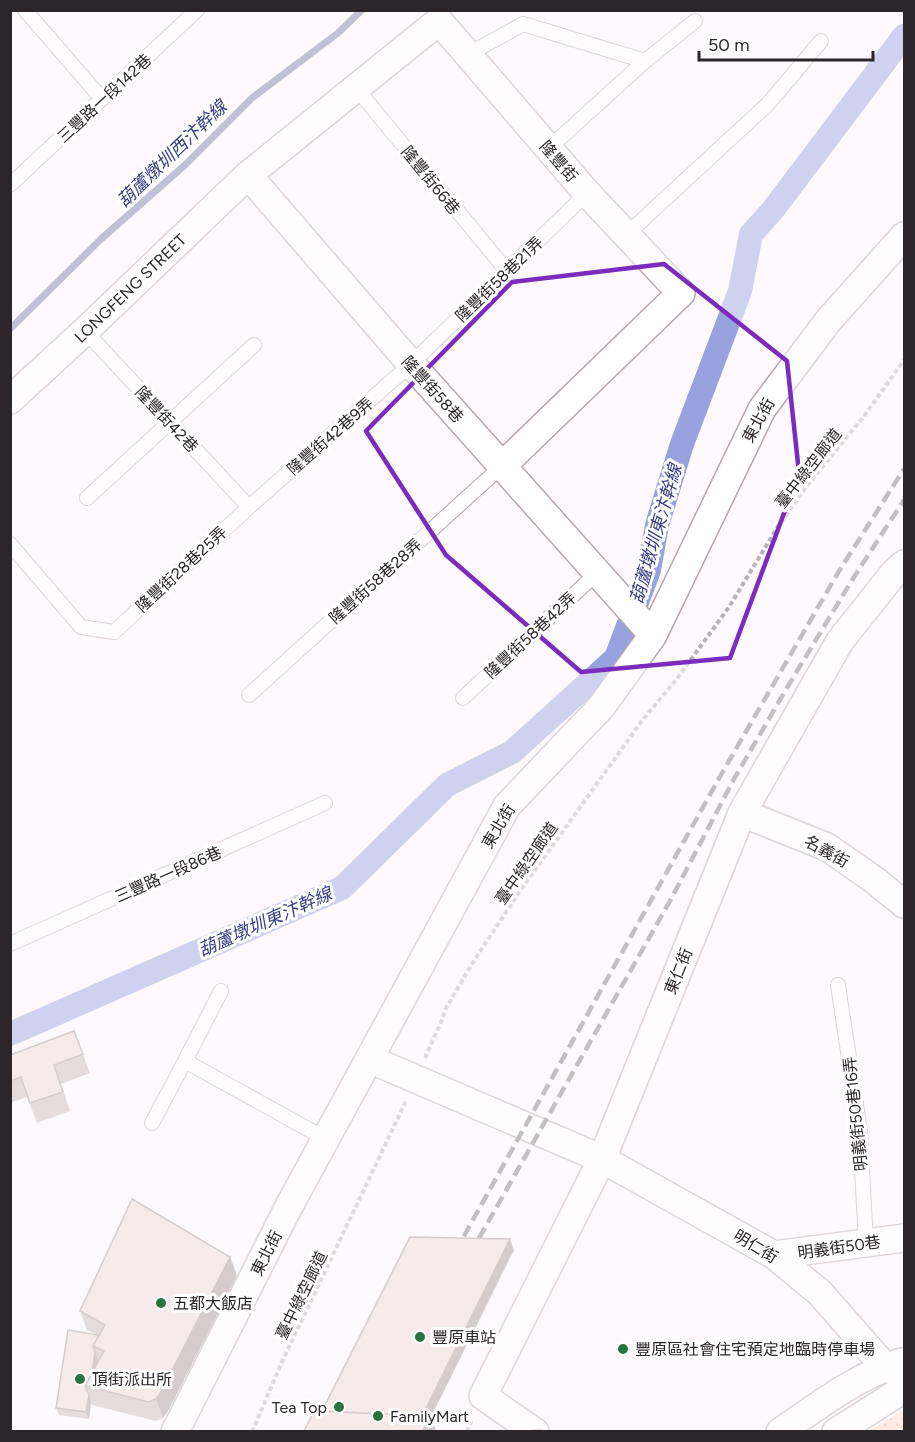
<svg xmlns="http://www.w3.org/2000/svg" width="915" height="1442" font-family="Figtree,'Noto Sans TC',sans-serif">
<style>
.grass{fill:url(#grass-dots)}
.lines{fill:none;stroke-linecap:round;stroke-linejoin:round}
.stream{stroke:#777ca8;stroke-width:7}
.canal{stroke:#97a2de;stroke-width:24}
.lane-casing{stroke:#b8a6b0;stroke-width:16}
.street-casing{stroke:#b8a6b0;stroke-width:30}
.path{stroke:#b7b2b6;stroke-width:4;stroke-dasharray:4.5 3;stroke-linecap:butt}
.lane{stroke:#fff;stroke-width:14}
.street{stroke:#fff;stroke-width:27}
.rail{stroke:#7d787b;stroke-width:4.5;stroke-dasharray:12 6;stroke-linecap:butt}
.wall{fill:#ccb9b9}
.shaded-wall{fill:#a69696}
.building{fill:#edd7d7;stroke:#a69696;stroke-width:1.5}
.marked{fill:none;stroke:#7b2cbf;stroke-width:4.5;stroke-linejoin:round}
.poi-dot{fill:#297341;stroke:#fff;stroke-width:2}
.labels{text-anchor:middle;stroke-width:6;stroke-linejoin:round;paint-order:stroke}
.street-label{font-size:16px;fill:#2c2529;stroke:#fff}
.poi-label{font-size:16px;fill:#2c2529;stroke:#fff;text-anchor:start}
.water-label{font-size:18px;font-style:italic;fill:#383e85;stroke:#fff}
</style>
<defs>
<pattern id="grass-dots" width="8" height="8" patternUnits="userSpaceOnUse" patternTransform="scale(1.5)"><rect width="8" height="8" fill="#fed9c5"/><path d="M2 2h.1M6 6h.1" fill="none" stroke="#dabaa9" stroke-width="1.8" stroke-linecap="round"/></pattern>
</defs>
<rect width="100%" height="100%" fill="#fdf9fc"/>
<path class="grass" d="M904,1410V1431H869Z"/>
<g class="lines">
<path class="stream" d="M10,329L101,239L185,165L252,98L338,33L362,10"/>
<path class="canal" d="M10,1034L342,888L447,785L512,752L616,658L649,570L657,525L682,444L740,291L751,234L772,211L904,36"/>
<g class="lane-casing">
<path id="lane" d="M25,10L102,99
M467,55L523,24L645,61
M356,88L507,271
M548,149L645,61L695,21
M10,185L197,10
M626,235L768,104L821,41
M85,331L249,507
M87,498L254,345
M10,544L81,627L114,632L249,507L411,364L587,193
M249,695L502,466
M463,698L597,573
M10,944L325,803
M838,985L860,1131L866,1244
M185,1061L221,991
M152,1123L185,1061L326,1139"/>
</g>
<g class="street-casing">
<path id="street" d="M248,175L411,364L653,635
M10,400L85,331L248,175L439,21L587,193L681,293L502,466
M742,813L827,847L873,879L904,904
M369,1059L602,1159L774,1255L820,1293L885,1367L904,1375
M774,1255L904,1238
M175,1432L288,1208L507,806L602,706L653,635L762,409L828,321L904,236
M535,1432L483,1396L602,1159L742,813L840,641L894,573L904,564
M780,1432C818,1406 857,1376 901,1362
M836,1432L904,1389"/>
</g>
<path class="path" d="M425,1058L441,1022L446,1008L475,959L520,891L644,718L676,680L729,607L777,528L806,487L865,415L904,360
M252,1432L281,1364L406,1101
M467,1432L472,1419"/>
<use href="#lane" class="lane"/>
<use href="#street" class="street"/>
<path class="rail" d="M455,1252L722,773L839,571L904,469
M470,1254L670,901L734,779L788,686L854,577L904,500"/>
</g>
<path class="wall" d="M74,1031L90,1073L61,1084L70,1111L37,1123L27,1097L10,1103V1055Z
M230,1257L237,1276L168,1411L163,1418L156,1421L92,1405L91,1402L89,1419L59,1415L56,1408L95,1334L87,1330L80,1311Z"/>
<path class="shaded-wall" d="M510,1239L514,1250L431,1417L436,1430L435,1431H423L421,1419Z
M230,1257L237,1276L168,1411L163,1418L156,1399Z
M95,1352L98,1359L94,1388L90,1387Z
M89,1395L91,1402L89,1419L86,1412Z"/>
<path class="building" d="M74,1031L83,1054L54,1065L63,1092L30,1103L21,1077L10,1081V1055Z
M132,1199L230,1257L161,1392L156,1399L149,1402L85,1386L104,1351L93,1346L105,1325L80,1311Z
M410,1237L510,1239L422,1416L322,1411Z
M68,1330L98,1335L97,1339L93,1346L95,1352L92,1373L85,1386L89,1395L86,1412L56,1408Z
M314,1411L430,1416L423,1431H304Z
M540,1430L546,1431H525Z"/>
<path d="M0 0H915V1442H0ZM664,264L787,361L799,473L730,658L581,672L446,555L366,431L512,282Z" fill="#fdf9fc" fill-opacity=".55" fill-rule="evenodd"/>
<path class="marked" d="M664,264L787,361L799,473L730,658L581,672L446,555L366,431L512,282Z"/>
<g class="poi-dot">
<circle cx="161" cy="1303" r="6"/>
<circle cx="420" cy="1337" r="6"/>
<circle cx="623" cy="1349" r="6"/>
<circle cx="80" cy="1379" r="6"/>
<circle cx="339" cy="1407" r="6"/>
<circle cx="378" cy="1416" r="6"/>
</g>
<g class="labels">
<g class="street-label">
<text transform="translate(104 98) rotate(-43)" y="6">三豐路一段142巷</text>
<text transform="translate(559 161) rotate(49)" y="6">隆豐街</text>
<text transform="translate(431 180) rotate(51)" y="6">隆豐街66巷</text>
<text transform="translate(499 279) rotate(-44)" y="6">隆豐街58巷21弄</text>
<text transform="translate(130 288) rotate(-44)" y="6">LONGFENG STREET</text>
<text transform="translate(433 389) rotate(48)" y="6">隆豐街58巷</text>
<text transform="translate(167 419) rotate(47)" y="6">隆豐街42巷</text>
<text transform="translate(758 420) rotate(-61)" y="6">東北街</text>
<text transform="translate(330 436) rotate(-41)" y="6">隆豐街42巷9弄</text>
<text transform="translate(808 468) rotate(-52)" y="6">臺中綠空廊道</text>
<text transform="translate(181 569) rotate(-43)" y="6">隆豐街28巷25弄</text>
<text transform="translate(375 581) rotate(-42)" y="6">隆豐街58巷28弄</text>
<text transform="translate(530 635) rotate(-43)" y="6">隆豐街58巷42弄</text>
<text transform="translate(498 826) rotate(-59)" y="6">東北街</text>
<text transform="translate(827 851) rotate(29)" y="6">名義街</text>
<text transform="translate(526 863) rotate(-55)" y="6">臺中綠空廊道</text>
<text transform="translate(168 874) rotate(-24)" y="6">三豐路一段86巷</text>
<text transform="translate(678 971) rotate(-68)" y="6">東仁街</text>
<text transform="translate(855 1114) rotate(-96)" y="6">明義街50巷16弄</text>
<text transform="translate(756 1246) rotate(31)" y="6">明仁街</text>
<text transform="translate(839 1247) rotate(-8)" y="6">明義街50巷</text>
<text transform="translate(266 1253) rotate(-63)" y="6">東北街</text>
<text transform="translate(301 1295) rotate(-64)" y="6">臺中綠空廊道</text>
</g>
<g class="poi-label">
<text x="173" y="1309">五都大飯店</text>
<text x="432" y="1343">豐原車站</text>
<text x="635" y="1355">豐原區社會住宅預定地臨時停車場</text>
<text x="92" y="1385">頂街派出所</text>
<text x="327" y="1413" text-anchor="end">Tea Top</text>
<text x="390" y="1422">FamilyMart</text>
</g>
<g class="water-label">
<text transform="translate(172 154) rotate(-44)" y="6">葫蘆燉圳西汴幹線</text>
<text transform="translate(656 534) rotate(-74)" y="6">葫蘆墩圳東汴幹線</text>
<text transform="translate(265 922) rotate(-24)" y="6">葫蘆墩圳東汴幹線</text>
</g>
</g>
<rect width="915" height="1442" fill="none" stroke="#2c2529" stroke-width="24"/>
<path d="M699 51v9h174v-9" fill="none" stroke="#2c2529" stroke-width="3"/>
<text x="708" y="51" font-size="18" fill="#2c2529" stroke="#ffffff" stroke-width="4.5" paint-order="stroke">50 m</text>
</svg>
